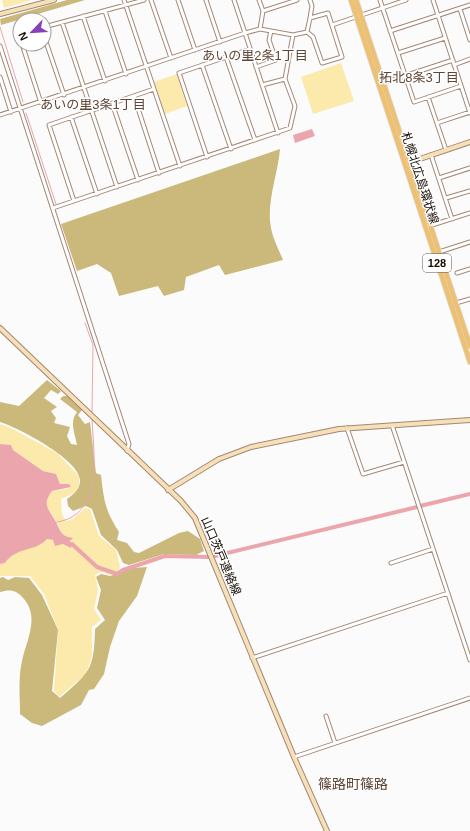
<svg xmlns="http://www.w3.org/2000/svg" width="470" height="831" font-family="Arial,'Noto Sans JP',sans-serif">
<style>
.green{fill:#fbeaac}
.forest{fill:#cab97b}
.water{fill:#eba5ad}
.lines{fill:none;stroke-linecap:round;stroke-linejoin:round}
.stream{stroke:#eba5ad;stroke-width:1}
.canal{stroke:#eba5ad;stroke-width:4}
.street-casing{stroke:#a48775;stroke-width:5}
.secondary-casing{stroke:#a48775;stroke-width:6}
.primary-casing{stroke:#dad8d7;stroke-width:6}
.street{stroke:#fff;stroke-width:3}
.secondary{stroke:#f6e0b8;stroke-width:4}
.primary{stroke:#eec172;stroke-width:4.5}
.labels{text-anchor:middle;stroke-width:3;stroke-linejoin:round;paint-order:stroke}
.shield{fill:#fff;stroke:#5c5551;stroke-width:1}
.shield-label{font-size:11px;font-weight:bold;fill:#160c06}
.street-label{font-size:12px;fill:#160c06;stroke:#fff}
.neighbourhood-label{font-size:13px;fill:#5f4535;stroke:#fff}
.quarter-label{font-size:14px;fill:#5f4535;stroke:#fff}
</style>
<rect width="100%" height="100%" fill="#fbfbfb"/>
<path class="green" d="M2,0H32L4,8Z
M341,63L354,101L313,114L301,77Z
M177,74L187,106L165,114L154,82Z
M0,424L9,427L57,453L79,476V484L76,492L61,499L62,514L66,521L73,519L85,508L90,509L99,536L116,550L120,566L117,574L109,575C104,571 101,571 95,575L98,590L94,609L101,620L92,627V656L86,674L59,697L54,691L58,630L44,594L30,576H0V564L5,563C18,545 36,551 47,539L53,540L71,547V539C61,535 61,532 57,523C51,510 40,506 52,491C58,490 66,490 71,487L69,484H60L56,474L43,471L13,450L11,445L0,444Z"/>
<path class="forest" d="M67,0H85L1,25L0,19Z
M280,149C278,174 266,203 271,228C273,239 279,250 283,260L225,275L219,265L186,277L184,290L164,296L158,286L119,296L111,273L97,264L77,271L61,224Z
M47,380L61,391L58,394L51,390L44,398L57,407L51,411L56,418L54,423L70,427L67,436L71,444L77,445C75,434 69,422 77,412L60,399L63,396H67L82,410L78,415L85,424L90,422L96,473L101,475C104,501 105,510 119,532L117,540L127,543L134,552L139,553L179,533L188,531L200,539L204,551L196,555L164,554L129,565L123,563L117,550L101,535L92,509L86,506L73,511L68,506L67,499C74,494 79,490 80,482C83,461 17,427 0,422V402L19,406Z
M147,567L137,596L119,621L110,647L104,674L94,689L89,690L81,705L42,726L32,723L20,714C20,697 18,678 22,661C26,641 40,618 24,599C17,590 10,589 0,592V578L3,577L8,580L15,577L29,578L42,595L58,630L52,691L60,698C90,672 94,670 95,629L105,620L97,608L101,590L96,577L101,574L110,576L133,568Z"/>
<path class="water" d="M312,129L315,136L295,143L293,135Z
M0,444L11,445L13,450L43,471L56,474L60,484H69L71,487L52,491C41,506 50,510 56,522C61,532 61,536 73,538L70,541L72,544L71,548L63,544L55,546L53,540L47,539C36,552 17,546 5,563L0,564Z"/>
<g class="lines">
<path class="stream" d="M0,27L23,102
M26,113L56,204
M85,323L93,345L92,412
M57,522C105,515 93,451 92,418"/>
<path class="canal" d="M420,506L470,494
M72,544L97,567L117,574L123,570L165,556L208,557
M215,556L417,507"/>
<g class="street-casing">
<path id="street" d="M124,0L180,166
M151,0L171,58
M178,0L195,50
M206,0L220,42
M259,0L263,11
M380,0L414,102L461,86
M433,0L470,113
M460,9L470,40
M105,11L126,74
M83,16L105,81
M310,18L312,6L310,0
M62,22L117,187
M332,25L406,0
M44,27L144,0
M260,29L263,11L297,0
M390,31L470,5
M20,33V37
M44,36L64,95
M22,44L41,103
M0,46L129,444L127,451
M398,53L445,38
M226,57L255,140
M202,65L231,149
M454,65L470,59
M256,67L276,60L269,40L271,31
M0,77L11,112
M383,83L453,60
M262,85L285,79
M134,96L159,173
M428,97L446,150
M112,103L138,180
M0,115L245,33L234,0
M71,117L97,194
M437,123L470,112
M278,133L245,33L260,29L293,35L307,32L313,37L322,63L342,57L328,13L310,18L307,32
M431,155L452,219
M207,157L179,73L250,49
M439,178L470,168
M446,198L470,191
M74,201L49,125L154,89
M53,208L290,128L295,106L285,79L293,35
M426,227L470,213
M439,252L470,242
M457,273L470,269
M456,303L470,299
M392,425L470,660
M347,428L363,474L404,462
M391,563L433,549
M252,658L448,593
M326,716L335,743
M294,757L470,698"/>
</g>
<g class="secondary-casing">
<path id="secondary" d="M0,14L54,0
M408,163L470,142
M0,328L181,501L195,518L294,757L327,831
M168,490L219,459L251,447L339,429L470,420"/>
</g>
<g class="primary-casing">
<path id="primary" d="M351,0L470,362
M356,0L470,346"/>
</g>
<use href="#street" class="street"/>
<use href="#secondary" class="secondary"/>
<use href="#primary" class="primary"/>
</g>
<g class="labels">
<rect class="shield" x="423" y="254" width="28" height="18" rx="3"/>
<g class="shield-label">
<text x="437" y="267">128</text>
</g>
<g class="street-label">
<text transform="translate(420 178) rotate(72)" y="4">札幌北広島環状線</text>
<text transform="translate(221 556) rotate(67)" y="4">山口茨戸連絡線</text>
</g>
<g class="neighbourhood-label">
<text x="255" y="60">あいの里2条1丁目</text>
<text x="419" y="82">拓北8条3丁目</text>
<text x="93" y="109">あいの里3条1丁目</text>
</g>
<g class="quarter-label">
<text x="353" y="789">篠路町篠路</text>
</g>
</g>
<g transform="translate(32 32) rotate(245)"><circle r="19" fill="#ffffff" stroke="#a29e9b"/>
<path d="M0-3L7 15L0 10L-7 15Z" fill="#8841b4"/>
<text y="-6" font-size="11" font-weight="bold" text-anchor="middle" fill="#160c06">N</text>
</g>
</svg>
